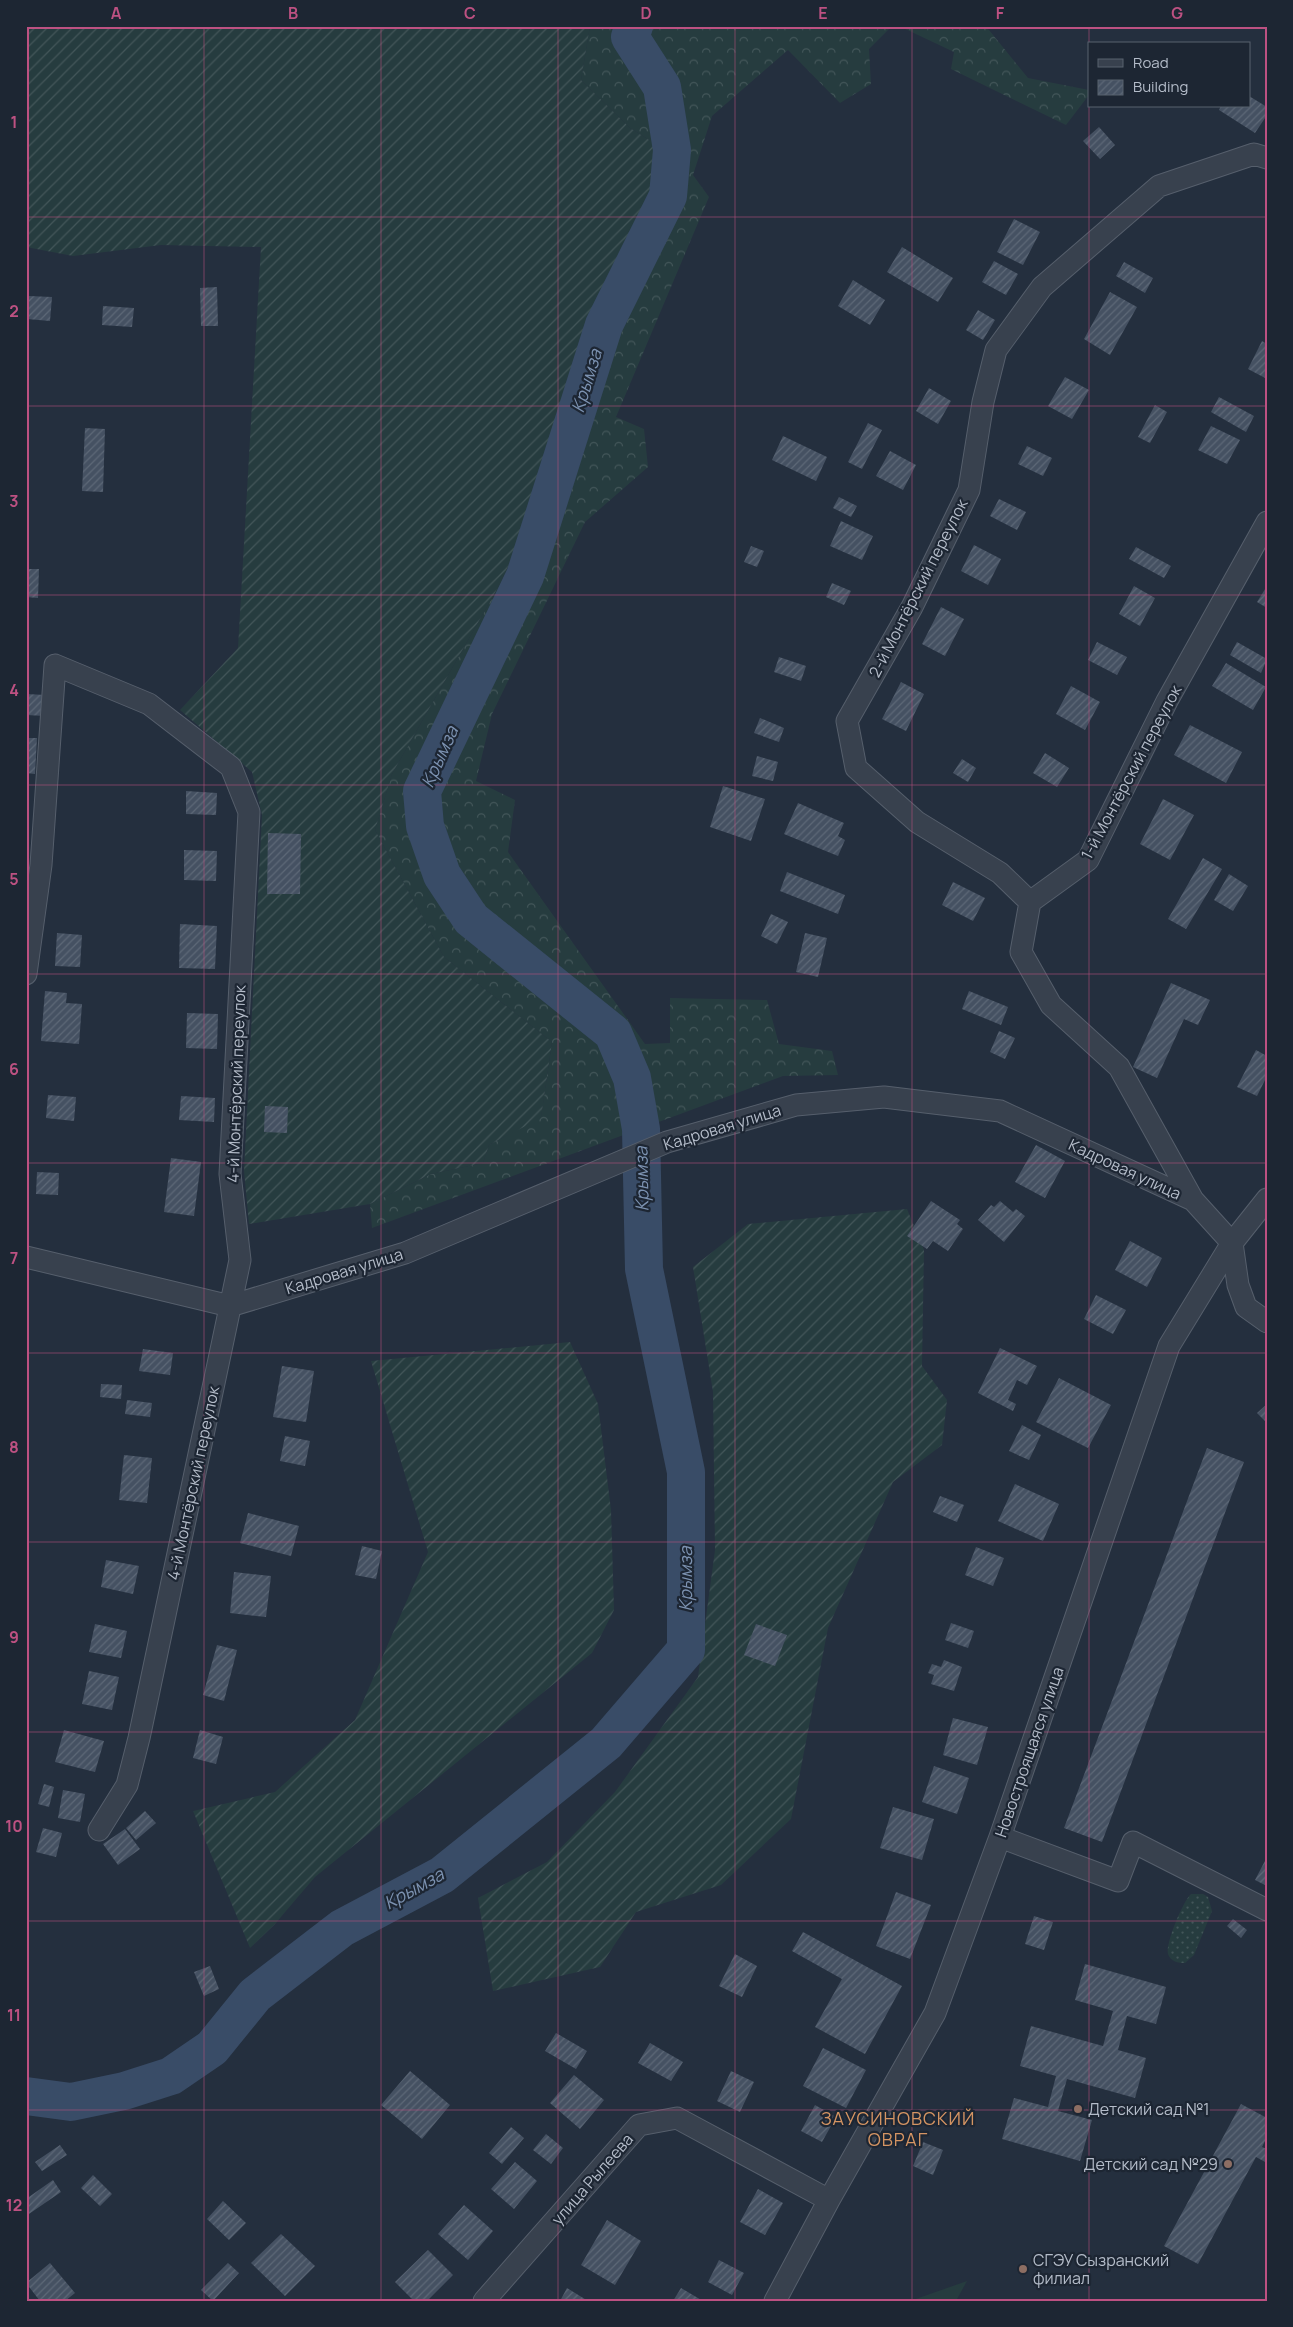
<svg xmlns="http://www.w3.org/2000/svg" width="1293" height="2327" font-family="Manrope,sans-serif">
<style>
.grass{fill:url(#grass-dots)}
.forest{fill:url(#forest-crowns)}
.park{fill:#263c3f}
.garden{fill:url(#garden-furrows)}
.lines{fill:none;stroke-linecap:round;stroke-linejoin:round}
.river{stroke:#394c67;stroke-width:38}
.building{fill:url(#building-hatch)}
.minor-casing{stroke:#565f6c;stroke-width:23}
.minor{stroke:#38414e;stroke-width:21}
.grid{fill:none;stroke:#bd5182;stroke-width:1;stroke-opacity:0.55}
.education-dot{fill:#8d6e63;stroke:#1d2633;stroke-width:2}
.labels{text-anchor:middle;stroke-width:4.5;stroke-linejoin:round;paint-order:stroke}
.street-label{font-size:16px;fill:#b4bcc9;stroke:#1d2633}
.poi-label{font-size:16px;fill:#b4bcc9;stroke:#1d2633;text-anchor:start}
.water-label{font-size:18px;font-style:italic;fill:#7c92b1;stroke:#1d2633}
.neighbourhood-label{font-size:18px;letter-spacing:1px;fill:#d59563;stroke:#1d2633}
.neatline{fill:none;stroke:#bd5182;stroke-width:2}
.grid-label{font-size:16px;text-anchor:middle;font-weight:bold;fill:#bd5182}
</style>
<defs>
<pattern id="grass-dots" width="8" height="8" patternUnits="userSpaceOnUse" patternTransform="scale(1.25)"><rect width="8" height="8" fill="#263c3f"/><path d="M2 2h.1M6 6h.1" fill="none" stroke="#435659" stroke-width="1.8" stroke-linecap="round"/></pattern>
<pattern id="forest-crowns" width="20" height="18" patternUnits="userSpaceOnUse" patternTransform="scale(1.25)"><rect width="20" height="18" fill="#263c3f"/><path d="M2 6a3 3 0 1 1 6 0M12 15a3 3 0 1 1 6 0" fill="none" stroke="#435659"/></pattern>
<pattern id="garden-furrows" width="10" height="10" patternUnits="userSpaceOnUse" patternTransform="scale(1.25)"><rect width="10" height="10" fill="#263c3f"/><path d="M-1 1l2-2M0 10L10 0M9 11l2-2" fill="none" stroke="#435659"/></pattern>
<pattern id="building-hatch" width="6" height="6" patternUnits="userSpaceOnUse" patternTransform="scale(1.25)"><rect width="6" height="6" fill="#455162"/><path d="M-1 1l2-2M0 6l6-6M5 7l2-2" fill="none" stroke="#5d6877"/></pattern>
</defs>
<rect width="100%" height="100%" fill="#242f3e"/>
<path class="grass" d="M1191,1894H1203L1208,1897L1212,1911L1194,1955L1185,1963C1178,1963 1171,1962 1168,1954C1165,1944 1183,1901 1191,1894Z"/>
<path class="forest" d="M590,26H892L869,49L871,84L840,103L788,50L712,116L693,175L709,197L616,417L644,429L648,467L585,522L492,714L476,781L515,800L508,852L645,1044L670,1043V998L767,1000L779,1044L832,1051L838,1075L783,1076L372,1228L370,1204L431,1174L483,1163L489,1145L541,1117L552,1042L444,957L375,830L392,774L501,582L537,503L574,458L592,372L579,355L603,296L659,215L654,143L630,128L581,80Z
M899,26H981L989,30L1028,78L1089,90V95L1066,125L951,69L954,52Z"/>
<path class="park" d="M967,2281L956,2301H910Z"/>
<path class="garden" d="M26,26H590L581,80L630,128L654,143L659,215L603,296L579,355L592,372L574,458L537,503L501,582L392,774L375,830L444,957L552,1042L541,1118L489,1145L483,1163L431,1174L370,1204L249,1224L244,1171L262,815L252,772L180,710L238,648L261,247L161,245L73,256L26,247Z
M907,1209L924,1250L922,1366L947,1400L942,1445L893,1482L828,1628L791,1819L721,1885L636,1912L600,1967L493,1991L478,1898L547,1862L615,1792L698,1677L715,1550L713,1392L693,1267L748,1224Z
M570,1342L598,1404L611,1510L614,1610L592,1653L315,1877L274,1925L250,1948L193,1811L275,1792L355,1720L428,1552L371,1361Z"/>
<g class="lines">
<path class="river" d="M26,2096L71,2102L124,2091L171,2076L212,2048L255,1995L342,1928L442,1875L606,1743L686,1650V1472L644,1269L641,1129L632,1078L613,1033L471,919L442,875L425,826L422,791L525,576L604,325L668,196L672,150L662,87L630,37L634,26"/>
</g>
<path class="building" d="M1249,96L1267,107V115L1255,133L1219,110L1221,106H1249Z
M1099,127L1115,145L1100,159L1083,141Z
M1014,219L1040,232L1023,265L997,252Z
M902,247L953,278L938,302L887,272Z
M994,261L1018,274L1006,295L982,282Z
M1124,262L1153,278L1145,293L1116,276Z
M853,280L885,300L870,325L838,306Z
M217,287L218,326H201L200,288Z
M1110,292L1137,307L1110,355L1084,339Z
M29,296L52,297L50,321L27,319Z
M103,306L134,308L132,327L102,325Z
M978,310L995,320L983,340L966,330Z
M1262,341L1267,344V379L1248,369Z
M1065,377L1089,390L1072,419L1048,406Z
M929,388L951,401L938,424L916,411Z
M1219,397L1254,416L1246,432L1211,412Z
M1155,405L1167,412L1150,443L1138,437Z
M868,423L882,430L862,469L848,462Z
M1211,426L1240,440L1227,464L1198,450Z
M85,428L105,429L103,492L82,491Z
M783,436L827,457L816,481L772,460Z
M1027,446L1052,458L1043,476L1018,464Z
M890,451L916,465L903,490L876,476Z
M839,497L857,506L851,517L833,508Z
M999,499L1026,512L1017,530L990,516Z
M841,521L873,536L862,560L830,546Z
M974,545L1001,559L988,585L961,571Z
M751,546L764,551L757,567L744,562Z
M1136,547L1171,566L1164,578L1129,559Z
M26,569H39L38,598L26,597Z
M832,583L851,591L844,605L826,597Z
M1134,586L1155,598L1140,626L1119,614Z
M1267,586V608L1257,602Z
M941,607L964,619L945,656L922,644Z
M1097,642L1127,657L1117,675L1088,660Z
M1237,642L1267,659L1261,673L1230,655Z
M779,657L806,666L801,681L774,672Z
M1226,663L1266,687L1253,710L1212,686Z
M901,682L924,694L906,731L882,719Z
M1071,686L1100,702L1085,730L1056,714Z
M26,694L46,695L45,716L26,715Z
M760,718L784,728L779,742L754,733Z
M1190,725L1242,752L1226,783L1174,755Z
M26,738H37L35,774L26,773Z
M1045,753L1069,768L1057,787L1033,773Z
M757,756L778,762L773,781L752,776Z
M962,759L976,768L968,782L953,773Z
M723,786L765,799L751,841L710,827Z
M186,791L217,793L216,815L186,814Z
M1163,799L1194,815L1170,860L1140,844Z
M798,803L844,823L838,836L845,840L838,856L784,834Z
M268,833L301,834L300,894H267Z
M184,850L217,851L216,881L184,880Z
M1203,858L1222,869L1186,929L1168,919Z
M787,872L845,895L838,914L780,891Z
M1229,874L1248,886L1233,911L1214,900Z
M953,882L985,898L973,921L942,905Z
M771,914L788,922L777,944L761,936Z
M180,924L217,926L215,969L179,968Z
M57,933L82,935L80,967L55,966Z
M805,933L827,938L818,977L796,972Z
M1171,983L1210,1000L1198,1025L1184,1019L1157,1078L1133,1067Z
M45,991L67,993L66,1003L82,1004L79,1044L41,1041Z
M969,991L1008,1007L1001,1025L962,1009Z
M187,1013L218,1014L217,1049L186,1048Z
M999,1031L1015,1038L1005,1059L990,1052Z
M1256,1050L1267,1056V1076L1257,1096L1237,1087Z
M48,1095L76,1097L74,1121L46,1118Z
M181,1096L215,1098L214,1122L179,1120Z
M265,1106L288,1107L287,1133L264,1132Z
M1036,1145L1065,1161L1045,1198L1015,1182Z
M171,1158L201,1162L194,1216L164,1212Z
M37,1172L59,1173L58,1195L36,1194Z
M931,1201L960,1220L957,1224L963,1229L948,1251L933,1241L927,1249L907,1236Z
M1000,1201L1013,1212L1016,1209L1025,1216L1004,1242L978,1220L991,1205L994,1207Z
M1130,1241L1162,1258L1147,1287L1115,1270Z
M1096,1295L1126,1310L1113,1334L1084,1319Z
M1000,1348L1037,1366L1027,1385L1017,1380L1008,1400L1016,1404L1013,1411L978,1393Z
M143,1349L173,1353L170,1375L139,1371Z
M282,1366L314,1371L306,1422L273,1417Z
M1059,1378L1111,1405L1088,1448L1036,1422Z
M101,1384L122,1385L121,1399L100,1397Z
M127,1400L152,1403L150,1417L125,1414Z
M1267,1404V1423L1257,1413Z
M1022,1425L1041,1435L1029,1460L1009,1451Z
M285,1436L310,1441L305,1466L280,1461Z
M1207,1448L1244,1462L1102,1842L1064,1828Z
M124,1455L152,1458L147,1503L119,1500Z
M1015,1484L1059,1504L1043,1541L998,1521Z
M940,1496L964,1505L957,1522L933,1512Z
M248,1513L299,1526L291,1556L240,1543Z
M362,1546L382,1551L376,1579L355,1575Z
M976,1547L1004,1558L993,1586L965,1575Z
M106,1560L139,1566L133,1594L101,1587Z
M234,1572L271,1576L266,1617L230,1613Z
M951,1623L974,1631L968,1648L945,1640Z
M95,1624L127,1631L121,1658L89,1652Z
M756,1624L787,1635L775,1666L744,1655Z
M217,1645L237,1650L224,1701L203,1695Z
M944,1660L962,1667L954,1691L931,1684L934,1675L928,1673L932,1664L941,1667Z
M89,1671L119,1677L112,1710L82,1704Z
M953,1718L988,1727L977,1765L943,1755Z
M64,1730L104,1741L95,1772L55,1762Z
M200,1730L223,1737L216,1764L193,1758Z
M934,1766L969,1778L957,1814L922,1802Z
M44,1784L54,1787L49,1807L38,1804Z
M63,1790L85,1794L80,1822L58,1818Z
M893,1807L934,1819L922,1860L880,1848Z
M145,1811L156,1823L136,1840L126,1828Z
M43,1828L62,1833L56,1857L36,1852Z
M125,1829L140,1849L118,1865L103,1844Z
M1267,1857V1886L1255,1880Z
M896,1892L931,1905L910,1959L876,1946Z
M1034,1916L1053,1922L1044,1950L1025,1944Z
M1233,1919L1247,1930L1241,1938L1227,1926Z
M803,1932L902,1986L865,2054L815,2027L842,1979L792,1951Z
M735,1954L757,1966L742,1997L719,1986Z
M1085,1964L1166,1987L1156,2024L1127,2016L1118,2050L1146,2058L1135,2098L1067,2079L1058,2111L1092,2120L1080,2161L1002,2139L1014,2098L1048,2107L1056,2076L1020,2066L1031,2026L1103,2046L1113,2011L1075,2000Z
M210,1966L219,1989L204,1996L194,1972Z
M556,2033L587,2051L576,2069L545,2051Z
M650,2043L683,2062L671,2081L638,2063Z
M823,2048L866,2070L846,2108L803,2086Z
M410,2071L450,2105L422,2139L381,2105Z
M731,2071L754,2082L740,2112L717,2101Z
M574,2075L604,2100L580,2129L550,2103Z
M1241,2104L1267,2118V2137L1262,2147L1267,2149V2163L1256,2157L1198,2264L1164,2246Z
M815,2105L836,2117L822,2142L801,2131Z
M511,2127L524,2138L502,2164L489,2153Z
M546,2134L563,2148L551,2164L533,2150Z
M923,2142L943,2150L933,2175L913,2166Z
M60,2145L67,2155L42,2171L35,2162Z
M515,2162L537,2181L514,2209L491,2189Z
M93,2175L112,2194L100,2206L81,2188Z
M53,2180L61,2192L26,2216V2199Z
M758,2189L783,2203L765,2235L740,2222Z
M223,2201L246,2223L229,2240L207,2219Z
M464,2205L493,2231L468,2260L438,2234Z
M607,2220L641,2241L615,2285L581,2265Z
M281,2234L315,2266L285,2296L251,2263Z
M428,2250L453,2275L427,2301H414L395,2282Z
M719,2260L744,2273L732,2295L708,2282Z
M50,2263L75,2293L65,2301H40L26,2283Z
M228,2263L239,2273L213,2301L201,2290Z
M567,2288L588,2301H560Z
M681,2288L703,2301H673Z"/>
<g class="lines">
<g class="minor-casing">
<path id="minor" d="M1030,902L1000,873L917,822L856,768L847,721L912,607L969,490L983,402L996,350L1042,287L1159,186L1254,154L1267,158
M26,974L41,865L55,665L149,704L231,767L249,812L230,1174L240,1260L139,1738L127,1785L99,1830
M1193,1200L1119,1067L1051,1005L1021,952L1030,902L1088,860L1167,701L1267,522
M26,1257L230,1306L405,1253L667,1142L796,1105L884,1097L1000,1111L1193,1200L1232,1243L1238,1285L1246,1307L1267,1322
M1000,1837L1118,1881L1133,1842L1267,1910
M484,2301L639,2125L677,2118L829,2200
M775,2301L829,2200L935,2013L1000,1837L1169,1346L1232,1243L1267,1199"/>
</g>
<use href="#minor" class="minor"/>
</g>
<path class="grid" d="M204,26V2301M381,26V2301M558,26V2301M735,26V2301M912,26V2301M1089,26V2301M26,217H1267M26,406H1267M26,595H1267M26,785H1267M26,974H1267M26,1163H1267M26,1353H1267M26,1542H1267M26,1732H1267M26,1921H1267M26,2110H1267"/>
<g class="education-dot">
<circle cx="1078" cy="2109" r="5"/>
<circle cx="1228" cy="2164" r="5"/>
<circle cx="1023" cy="2269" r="5"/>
</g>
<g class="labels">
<g class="street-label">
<text transform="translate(918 588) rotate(-63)" y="6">2-й Монтёрский переулок</text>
<text transform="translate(1131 772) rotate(-62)" y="6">1-й Монтёрский переулок</text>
<text transform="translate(236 1084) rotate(-88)" y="6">4-й Монтёрский переулок</text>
<text transform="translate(722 1127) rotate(-17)" y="6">Кадровая улица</text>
<text transform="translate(1125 1169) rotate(25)" y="6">Кадровая улица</text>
<text transform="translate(344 1271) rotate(-17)" y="6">Кадровая улица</text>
<text transform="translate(193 1483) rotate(-78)" y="6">4-й Монтёрский переулок</text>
<text transform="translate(1029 1752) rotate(-71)" y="6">Новостроящаяся улица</text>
<text transform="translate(592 2179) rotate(-49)" y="6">улица Рылеева</text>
</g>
<g class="poi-label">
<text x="1088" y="2115">Детский сад №1</text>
<text x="1218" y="2170" text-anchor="end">Детский сад №29</text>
<text x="1033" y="2266">СГЭУ Сызранский<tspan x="1033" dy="18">филиал</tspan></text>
</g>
<g class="water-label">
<text transform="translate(587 381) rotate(-73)" y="6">Крымза</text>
<text transform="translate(440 757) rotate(-66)" y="6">Крымза</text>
<text transform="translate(642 1179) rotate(-91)" y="6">Крымза</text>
<text transform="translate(686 1579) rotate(-90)" y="6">Крымза</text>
<text transform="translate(414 1889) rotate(-29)" y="6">Крымза</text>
</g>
<g class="neighbourhood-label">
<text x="898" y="2125">ЗАУСИНОВСКИЙ<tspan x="898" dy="21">ОВРАГ</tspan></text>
</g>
</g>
<rect width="1293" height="2327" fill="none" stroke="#1d2633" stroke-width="55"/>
<rect x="1088" y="42" width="162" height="65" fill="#1d2633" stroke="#59626f"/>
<rect x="1098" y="59" width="25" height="8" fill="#38414e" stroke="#59626f"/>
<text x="1133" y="68" font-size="15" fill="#b4bcc9">Road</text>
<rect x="1098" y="80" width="25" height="15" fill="url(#building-hatch)" stroke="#59626f"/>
<text x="1133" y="92" font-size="15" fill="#b4bcc9">Building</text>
<rect x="28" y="28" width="1238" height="2272" class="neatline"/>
<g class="grid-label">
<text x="116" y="19">A</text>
<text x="293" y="19">B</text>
<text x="470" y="19">C</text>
<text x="646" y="19">D</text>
<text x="823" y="19">E</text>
<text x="1000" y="19">F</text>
<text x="1177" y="19">G</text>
<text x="14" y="128">1</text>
<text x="14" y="317">2</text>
<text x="14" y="507">3</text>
<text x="14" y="696">4</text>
<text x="14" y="885">5</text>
<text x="14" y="1075">6</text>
<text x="14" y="1264">7</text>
<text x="14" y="1453">8</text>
<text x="14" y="1643">9</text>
<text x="14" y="1832">10</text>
<text x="14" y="2021">11</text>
<text x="14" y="2211">12</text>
</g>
</svg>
